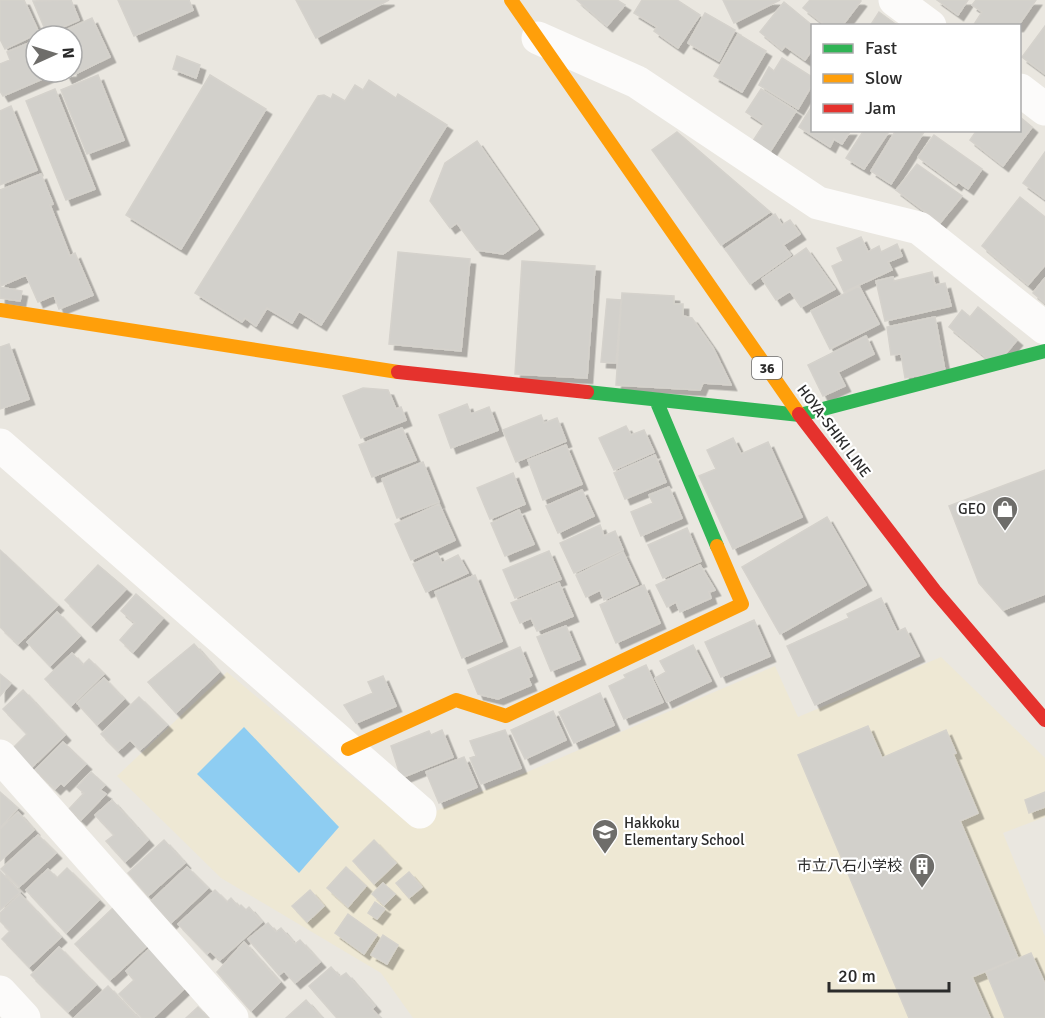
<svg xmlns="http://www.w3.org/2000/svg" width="1045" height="1018" font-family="Signika,'Noto Sans JP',sans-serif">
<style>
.education{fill:#eee8d4}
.water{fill:#8ecdf2}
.building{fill:#d2d0cb;stroke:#d5d2cc;stroke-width:1.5;filter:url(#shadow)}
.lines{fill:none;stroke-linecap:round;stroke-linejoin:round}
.street{stroke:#fcfbfa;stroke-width:33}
.fast{stroke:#30b455;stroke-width:14}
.slow{stroke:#ff9f0a;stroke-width:14}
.jam{stroke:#e5322d;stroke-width:14}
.labels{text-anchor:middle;stroke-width:4.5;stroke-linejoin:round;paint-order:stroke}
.shield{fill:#fff;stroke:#6b6b6b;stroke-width:1.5}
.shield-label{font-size:14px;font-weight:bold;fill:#2b2b2b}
.street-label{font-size:15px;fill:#2b2b2b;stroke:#fff}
.poi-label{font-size:15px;fill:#2b2b2b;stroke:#fff;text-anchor:end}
</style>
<defs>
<filter id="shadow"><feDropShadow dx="5.5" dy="5.5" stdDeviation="0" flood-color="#0004"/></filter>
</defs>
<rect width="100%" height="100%" fill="#eae7e0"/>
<path class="education" d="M941,657L1045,758V817L1003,833L1045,937V1018H413L381,973L221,878L117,776L227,672L408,823L775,666L798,717Z"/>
<path class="water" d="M244,727L339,827L299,873L197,774Z"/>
<path class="building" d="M0,0H24L39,33L5,49L0,39Z
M71,0L79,20L47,34L33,1Z
M118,0H189L193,10L134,36Z
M296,0H389L316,38Z
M577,0H617L625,5L607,26Z
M642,0H677L700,15L678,48L654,31L657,27L634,13Z
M723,0H780L734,23Z
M810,0H859L861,1L842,26H826L803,8Z
M937,0H968L958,15Z
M976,0H1036L1018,26H973L982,12L972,5Z
M784,2L813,26L812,50L805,60L785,46L782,50L760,32Z
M879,12L898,26H870Z
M705,13L735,30L719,61L688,43Z
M92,18L110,57L67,78L64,72H72V36H53Z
M1045,26V74L1022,57Z
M738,34L766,51L742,92L714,76Z
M36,40V72L54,74L3,96L0,91V64L10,60L7,52Z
M177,56L200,65L196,78L173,69Z
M782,58L812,77V85L798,109L759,85L769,67L774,71Z
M98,75L124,140L87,154L61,90Z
M210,75L266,109L181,249L126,215Z
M369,80L396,98L398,94L447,125L321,325L299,311L292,323L267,308L256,326L245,318L242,322L195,293L318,96L324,95L331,99L333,94L345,101L355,85L363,90Z
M55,89L95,189L66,200L26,101Z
M761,89L796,111L766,158L749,147L764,124L746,112Z
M11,106L37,170L0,185V111Z
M812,106V130H851L842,144L834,139L830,147L799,127Z
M1020,117L1032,127L1003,166L970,140L977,130H1020Z
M864,130H890L864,169L846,158Z
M896,130L924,132L891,184L871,171Z
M677,132L770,212L721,245L652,150Z
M934,135L982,169L968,189L958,182L956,185L918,157Z
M477,141L538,229L503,254L477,250L457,223L450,228L430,201L445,163Z
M1045,152V199L1023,183Z
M917,164L962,196L940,223L896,190Z
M41,174L53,204L50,205L70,256L75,253L93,295L59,309L54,295L38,302L26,275L1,286L0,282V190Z
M1020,197L1045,217V265L1028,285L982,246Z
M775,214L782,225L790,220L800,234L783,245L791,255L750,284L725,249Z
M861,237L868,252L879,246L881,252L897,244L902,256L888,262L892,270L844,292L832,266L843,261L837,248Z
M806,248L835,289L801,307L790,291L776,300L762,279Z
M398,252L470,259L461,351L389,344Z
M522,261L595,266L587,378L515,374Z
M932,272L935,285L945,283L951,306L885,321L876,281L893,277L894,281Z
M1045,278V303L1033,293Z
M859,286L879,324L830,349L811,311Z
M0,287L22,291L20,301L0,298Z
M622,293L674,296V304H683V316L692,318L713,348L731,385L703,383L700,390L616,385Z
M607,299L621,300L616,363L601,362Z
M978,307L1017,340L1002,358L989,360L949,327L962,310L970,317Z
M935,317L945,371L905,378L901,354L891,355L887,327Z
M866,336L874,354L838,372L845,386L823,396L808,365Z
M9,344L29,399L0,409V347Z
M363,388L388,390L396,409L401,407L406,420L361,438L343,396Z
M467,404L471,414L489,407L498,430L451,448L439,415Z
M541,415L544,423L557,418L566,441L516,462L503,430Z
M626,426L631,435L644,430L654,452L614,470L599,438Z
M402,428L416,460L372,477L359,445Z
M733,438L741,454L768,442L802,517L733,549L699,476L716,469L707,450Z
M566,445L582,484L543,500L528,460Z
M655,455L666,482L625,499L614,473Z
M423,462L439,502L397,518L382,479Z
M1045,470V594L1003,610L979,583L949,506Z
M513,473L525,504L490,519L477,488Z
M669,487L682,518L641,536L631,512L653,503L649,495Z
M582,490L594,516L558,533L546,506Z
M439,504L455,540L411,560L395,524Z
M519,510L534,544L505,556L491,523Z
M827,517L866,585L780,634L742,567Z
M600,525L604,536L615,531L623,550L574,573L560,543Z
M687,528L701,561L663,578L648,545Z
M0,550L58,605L18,644L0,627Z
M549,551L561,579L515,598L503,570Z
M623,552L638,584L604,600L600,590L586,597L576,575Z
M437,553L442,563L458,555L468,573L426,592L413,564Z
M98,565L126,589L91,626L65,600Z
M700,565L715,590L709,592L711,598L680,612L676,602L667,607L656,585Z
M475,575L502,641L462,658L435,592Z
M559,583L573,616L537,631L531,618L520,623L511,603Z
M644,585L660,623L616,643L600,605Z
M136,594L163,618L133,652L120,640L135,623L121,611Z
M881,598L897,632L905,628L919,656L815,705L787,646L849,618L847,614Z
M57,612L80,636L50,666L27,642Z
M754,620L770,656L721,677L705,642Z
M566,626L580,659L551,671L537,637Z
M194,644L219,672L176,713L148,682Z
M693,645L711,681L667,702L655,678L666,672L660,661Z
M520,647L532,676L528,678L531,685L498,699L478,694L468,670Z
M72,653L83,665L89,659L104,674L71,706L45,679Z
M646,665L663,702L624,719L609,686L626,678L624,675Z
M0,674L11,683L0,696Z
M383,676L396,706L356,723L344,705L373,693L368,682Z
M104,678L124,699L97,725L77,703Z
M23,690L65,735L29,770L11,750L27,734L3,709Z
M600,693L614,725L574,743L559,712Z
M139,697L167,725L140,750L130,740L118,751L101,734Z
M553,711L566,740L525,759L511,730Z
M868,726L882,758L946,730L956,753L953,754L978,813L960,821L1018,958L972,977L990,1018H909L798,755Z
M442,730L453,757L401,778L391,746L429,731L431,735Z
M505,730L521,768L481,784L470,758L476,756L470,741Z
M63,742L86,764L64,786L61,783L55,789L35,770Z
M464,757L477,787L439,803L426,772Z
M91,772L105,785L100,790L106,794L81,820L69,809L84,793L77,787Z
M0,792L18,808L0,828Z
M1045,792V807L1029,813L1025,800Z
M112,800L148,840L125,862L106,841L114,835L95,815Z
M18,812L34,830L0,861V829Z
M38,835L56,853L19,887L1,869Z
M164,840L185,863L148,896L128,873Z
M374,840L396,863L374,884L353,861Z
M187,867L208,888L171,923L151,901Z
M346,867L366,886L348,907L327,888Z
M67,868L99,900L66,933L26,890L48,869L57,878Z
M0,871L20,892L0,910Z
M409,872L422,887L409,898L396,883Z
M383,883L395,894L384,905L372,894Z
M215,890L227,902L231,898L239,907L241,905L246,910L249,907L262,922L220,960L210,951L207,954L178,924Z
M310,890L324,906L307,922L292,906Z
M20,894L61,937L29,967L2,939L10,931L0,921V913Z
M375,902L385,909L377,919L368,913Z
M114,907L149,944L110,980L75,944Z
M348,914L377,935L364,954L335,933Z
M268,923L276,932L281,928L295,944L300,940L320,962L295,983L284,971L279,975L248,939Z
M383,935L398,945L387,964L371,955Z
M244,942L280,982L251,1011L217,972Z
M59,947L96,985L68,1012L31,975Z
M150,948L186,987L153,1018H142L119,994L134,980L126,971Z
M1031,953L1045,984V1018H1005L986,972Z
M331,967L340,977L346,973L375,1006L372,1009L380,1018H337L309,986Z
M108,986L138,1018H74Z
M306,1000L322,1018H286Z
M198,1007L209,1018H186Z"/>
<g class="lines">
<path class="street" d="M895,0L930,26
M538,38L637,82L818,203L919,228L1045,328
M1020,90L1045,109
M0,445L420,812
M0,756L232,1018
M0,992L24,1018"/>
<path class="fast" d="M587,392L800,415L1045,351
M656,400L717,546"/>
<path class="slow" d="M511,0L799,414
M0,310L398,372
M348,749L456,700L506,716L742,604L717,546"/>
<path class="jam" d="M398,372L587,392
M799,414L935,591L1045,720"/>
</g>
<defs>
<g id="shop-pin" transform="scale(1.35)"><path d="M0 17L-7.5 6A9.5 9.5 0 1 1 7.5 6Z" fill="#6e6d6a" stroke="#fff"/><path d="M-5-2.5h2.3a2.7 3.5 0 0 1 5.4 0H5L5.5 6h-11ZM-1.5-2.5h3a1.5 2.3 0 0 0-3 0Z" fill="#fff"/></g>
<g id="school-pin" transform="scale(1.35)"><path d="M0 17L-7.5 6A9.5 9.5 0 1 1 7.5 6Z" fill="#6e6d6a" stroke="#fff"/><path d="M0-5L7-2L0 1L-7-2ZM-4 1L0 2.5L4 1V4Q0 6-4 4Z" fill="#fff"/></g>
<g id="building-pin" transform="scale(1.35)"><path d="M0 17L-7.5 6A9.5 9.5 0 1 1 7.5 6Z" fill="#6e6d6a" stroke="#fff"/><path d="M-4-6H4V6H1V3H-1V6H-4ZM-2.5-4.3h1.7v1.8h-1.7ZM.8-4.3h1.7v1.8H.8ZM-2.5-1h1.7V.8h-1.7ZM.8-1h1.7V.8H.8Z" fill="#fff"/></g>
</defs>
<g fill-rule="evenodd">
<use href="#shop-pin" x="1005" y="509"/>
<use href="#school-pin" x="605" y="832"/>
<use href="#building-pin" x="922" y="866"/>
</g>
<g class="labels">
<rect class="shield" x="752" y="357" width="30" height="22" rx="4.5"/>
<g class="shield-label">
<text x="767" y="373">36</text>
</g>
<g class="street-label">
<text transform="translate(834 431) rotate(53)" y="5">HOYA-SHIKI LINE</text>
</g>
<g class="poi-label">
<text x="986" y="514">GEO</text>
<text x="624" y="828" text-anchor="start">Hakkoku<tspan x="624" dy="17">Elementary School</tspan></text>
<text x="902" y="871">市立八石小学校</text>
</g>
</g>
<rect x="811" y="24" width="210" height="108" fill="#ffffff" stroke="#aaaaaa" stroke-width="1.5"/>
<rect x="823" y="44" width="30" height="9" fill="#30b455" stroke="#aaaaaa" stroke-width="1.5"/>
<text x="865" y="54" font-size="18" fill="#2b2b2b">Fast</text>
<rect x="823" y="74" width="30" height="9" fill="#ff9f0a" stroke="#aaaaaa" stroke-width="1.5"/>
<text x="865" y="84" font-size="18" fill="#2b2b2b">Slow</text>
<rect x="823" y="104" width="30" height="9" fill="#e5322d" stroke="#aaaaaa" stroke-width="1.5"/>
<text x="865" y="114" font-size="18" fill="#2b2b2b">Jam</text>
<g transform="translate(54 54) rotate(86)"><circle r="28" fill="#ffffff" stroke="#aaaaaa" stroke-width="1.5"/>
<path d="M0-4.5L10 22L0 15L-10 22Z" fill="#6e6d6a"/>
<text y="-9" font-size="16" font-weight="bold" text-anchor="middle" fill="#2b2b2b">N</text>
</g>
<path d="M829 982v9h120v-9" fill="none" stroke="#2b2b2b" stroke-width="3"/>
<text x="838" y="982" font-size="18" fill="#2b2b2b" stroke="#ffffff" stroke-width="4.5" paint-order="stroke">20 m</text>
</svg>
